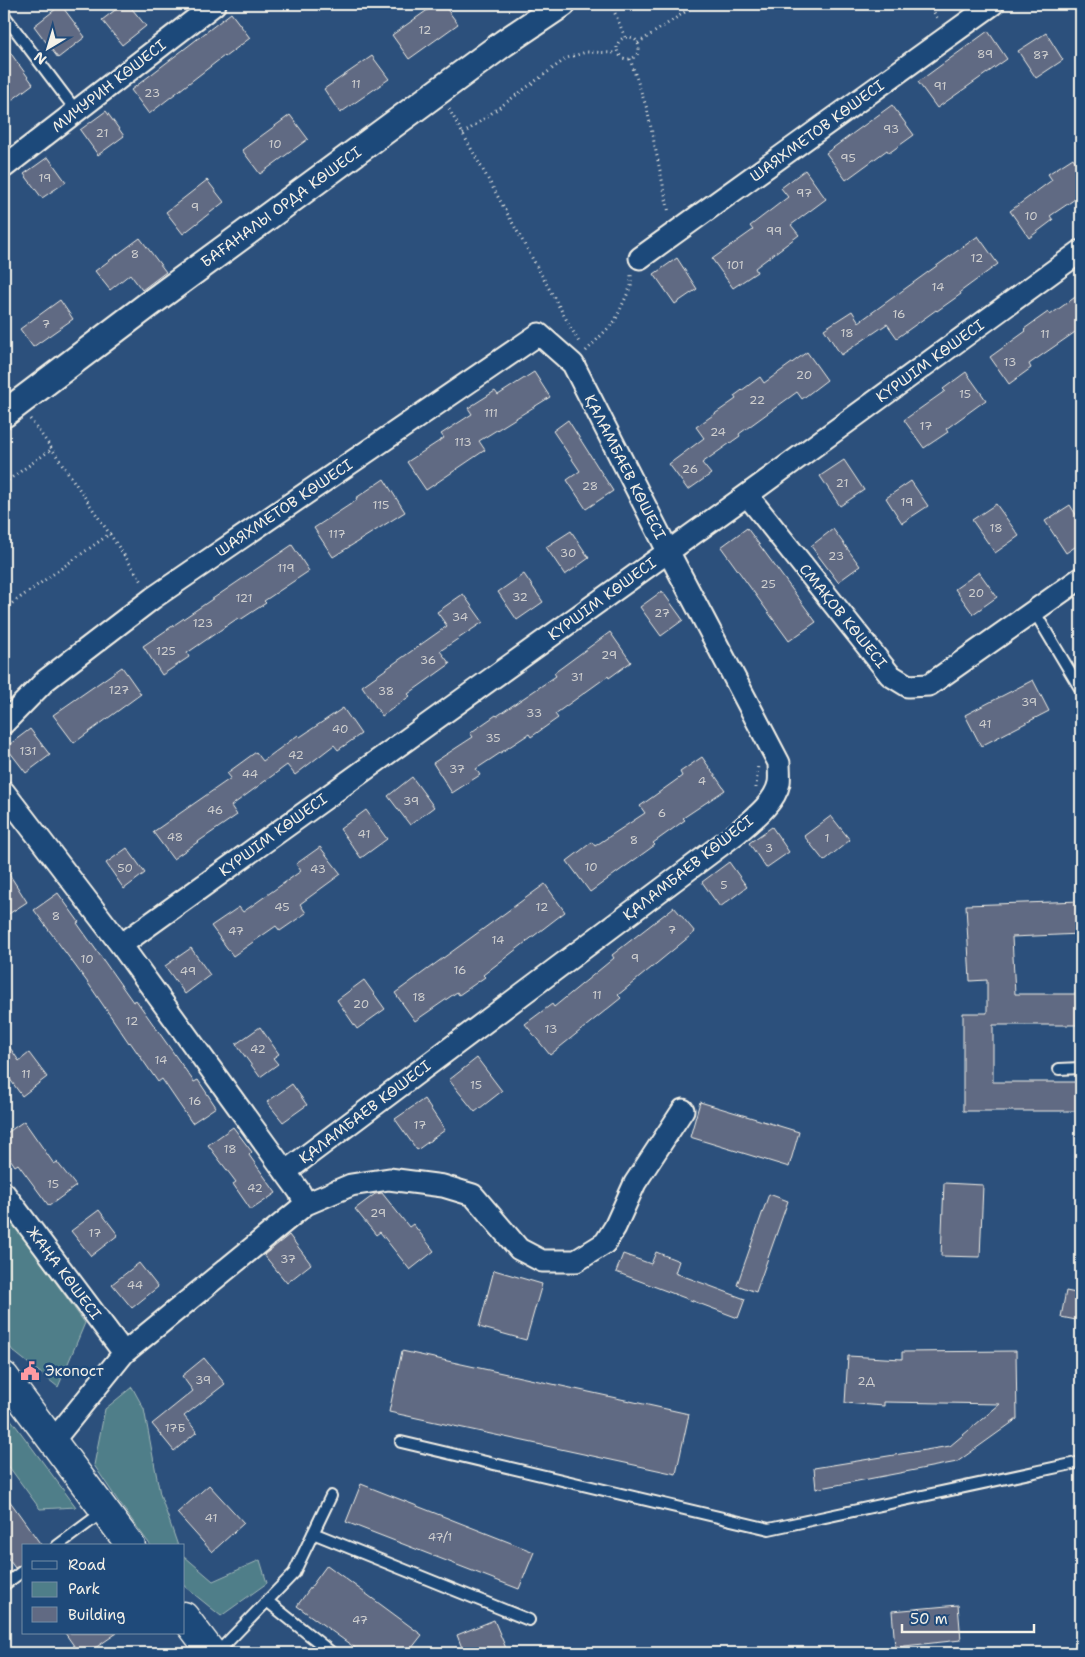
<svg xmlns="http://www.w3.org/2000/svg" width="1085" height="1657" font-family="'Shantell Sans',sans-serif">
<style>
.green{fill:#4f7e89;stroke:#a2b8b8}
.building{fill:#616a83;stroke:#f4f1e8}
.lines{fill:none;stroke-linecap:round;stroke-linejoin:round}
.service-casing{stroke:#f4f1e8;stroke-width:14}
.minor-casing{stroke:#f4f1e8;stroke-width:25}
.tertiary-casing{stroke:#f4f1e8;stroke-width:30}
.primary-casing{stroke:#f4f1e8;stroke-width:31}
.path{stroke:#f4f1e8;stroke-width:3;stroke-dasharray:1 4;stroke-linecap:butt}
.service{stroke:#1f4a7a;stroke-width:10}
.minor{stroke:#1f4a7a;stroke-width:21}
.tertiary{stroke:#1f4a7a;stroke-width:26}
.primary{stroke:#1f4a7a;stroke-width:28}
.labels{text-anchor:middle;stroke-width:5;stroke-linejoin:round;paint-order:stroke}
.number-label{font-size:12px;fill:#cfcfcf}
.street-label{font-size:15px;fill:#f4f1e8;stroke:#1f4a7a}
.poi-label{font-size:15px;fill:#f4f1e8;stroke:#1f4a7a;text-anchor:start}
</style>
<rect width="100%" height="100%" fill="#2c507c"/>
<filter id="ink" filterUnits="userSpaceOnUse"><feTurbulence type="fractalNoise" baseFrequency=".02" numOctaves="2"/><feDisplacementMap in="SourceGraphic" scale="10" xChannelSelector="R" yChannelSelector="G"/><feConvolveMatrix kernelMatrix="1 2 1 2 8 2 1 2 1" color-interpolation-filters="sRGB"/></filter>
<g filter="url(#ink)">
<path class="green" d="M4,1211L85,1323L58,1387L13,1351L4,1339Z
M132,1387L144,1409L160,1494L178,1546H151L118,1501L94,1465L105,1409Z
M4,1410L76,1507L40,1509L4,1460Z
M184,1556L213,1581L260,1560L267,1583L221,1616L184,1586Z"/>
<path class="building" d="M123,4H128L146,26L122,45L102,20Z
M436,4H443L458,24L409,59L392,35Z
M61,5L85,37L58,58L34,26Z
M231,13L250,38L225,57L224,56L149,114L131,90Z
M988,31L1007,59L937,108L918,82Z
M1046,33L1063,60L1036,78L1018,51Z
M4,44L33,84L4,106Z
M372,56L389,79L340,113L324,89Z
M892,105L914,135L889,153L887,150L846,180L826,153Z
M106,111L124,136L98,155L80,130Z
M290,115L308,139L260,174L242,150Z
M48,157L66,182L42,198L24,174Z
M1073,158L1081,171V195L1050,216L1053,220L1029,238L1010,211L1052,180L1048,174Z
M805,170L826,199L791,225L799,235L755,268L757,272L733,288L712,259L753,230L750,226L788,197L781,188Z
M207,180L224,202L183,234L166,212Z
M978,236L998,264L960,292L961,294L937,311L936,310L897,338L887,324L841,355L824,329L852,311L859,322Z
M140,238L166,272L142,290L130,274L110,290L95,271Z
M677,258L697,289L675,304L654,274Z
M1081,293V328L1029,364L1031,368L1009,384L990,357L1026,331L1024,329L1048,312L1050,315Z
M60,300L73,319L33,347L20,329Z
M807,352L827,380L802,399L797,392L739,434L740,436L702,463L711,474L688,490L669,464L704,438L696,427L736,399L734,396L760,377L764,383Z
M534,372L550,397L479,441L485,450L426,490L407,462L444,438L441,434L472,414L468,408L495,391L498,395Z
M966,372L986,400L946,429L948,432L924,448L904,420L945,391L943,389Z
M568,420L613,491L586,509L567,480L580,471L553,431Z
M844,460L864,490L840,506L820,476Z
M384,479L405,512L333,557L314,528L357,500L356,498Z
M911,481L928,506L902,523L886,498Z
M996,504L1019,536L995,553L972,520Z
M1070,505L1081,523V543L1066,553L1045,521Z
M747,528L816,622L789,641L721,547Z
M833,529L860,566L838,582L811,546Z
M571,531L589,558L565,575L546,547Z
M292,545L309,571L264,601L266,603L240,620L238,618L187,653L189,657L162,675L143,646Z
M979,572L997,597L973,614L955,589Z
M524,574L543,602L517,620L498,592Z
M662,591L683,620L661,636L640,607Z
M463,594L483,622L440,651L450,664L408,694L410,696L382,716L362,686L447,626L437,612Z
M610,632L631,662L609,678L608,676L555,714L558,718L531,737L529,734L476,769L480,775L452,793L433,763L473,737L470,733L496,715L497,716L556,676L554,673Z
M122,667L141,694L74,743L53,715Z
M1033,680L1049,711L981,746L965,715Z
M343,708L361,734L338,750L334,745L295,775L287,765L231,806L237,815L173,859L153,832L231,778L227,773L256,752L263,761L298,735L300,737Z
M30,729L50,755L26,773L6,747Z
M702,757L725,790L683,818L685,820L653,843L655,845L590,892L567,861L592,842L595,846L645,813L640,806L682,776L680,772Z
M412,777L434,807L410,825L388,796Z
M366,810L387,839L361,858L340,829Z
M831,816L850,840L824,861L804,836Z
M772,827L789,852L766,868L749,843Z
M320,847L341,874L300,904L306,913L280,931L276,926L233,956L211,926L239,907L243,912L301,871L296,864Z
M127,848L145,873L124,889L106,863Z
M729,862L747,887L720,907L702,882Z
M4,866L27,902L4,917Z
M545,884L565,912L483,975L485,977L459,995L457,992L415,1021L395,993Z
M58,893L79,922L77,923L133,1002L136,1000L194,1082L198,1080L216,1107L192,1123L162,1079L158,1082L130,1042L129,1043L88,983L34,910Z
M1081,901V934L1012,937L1015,994H1077V1025H993V1082H1081V1111H963V1013H987V980L970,981L966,905Z
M674,907L695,932L618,995L621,998L550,1055L525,1024L552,1004L554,1007L614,958L612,955Z
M191,948L210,975L185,994L165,966Z
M364,980L385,1009L357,1029L337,1000Z
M260,1027L279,1054L273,1058L278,1064L260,1077L236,1044Z
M4,1039L19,1061L29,1053L47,1077L22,1096L4,1071Z
M477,1058L502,1091L475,1112L449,1080Z
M292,1084L307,1105L283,1122L267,1102Z
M424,1099L445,1130L417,1150L395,1119Z
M700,1102L799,1132L789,1167L690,1137Z
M24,1121L54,1164L57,1162L76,1186L49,1206L18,1164L15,1166L4,1150V1135Z
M233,1127L252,1152L249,1155L276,1193L251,1210L233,1184L236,1182L208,1145Z
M944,1183L983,1185L980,1257L941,1256Z
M382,1193L409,1227L413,1224L434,1251L410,1270L380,1232L376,1235L355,1209L375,1194Z
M769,1194L788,1201L756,1292L737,1285Z
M99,1210L118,1235L91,1256L71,1231Z
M289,1235L311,1264L287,1283L264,1255Z
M656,1252L679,1261L675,1273L745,1299L738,1318L616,1272L623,1254L651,1264Z
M139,1263L158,1287L132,1308L112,1284Z
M494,1270L542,1284L526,1340L479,1327Z
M1066,1291L1081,1294V1321L1061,1317Z
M402,1351L689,1414L676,1474L389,1412Z
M1016,1351L1017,1419L957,1462L816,1489L814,1468L950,1446L1000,1404L884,1402V1406L845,1403L848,1356L902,1359V1352Z
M204,1358L225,1384L184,1416L197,1432L174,1451L152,1424L193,1391L182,1376Z
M361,1484L534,1552L519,1589L346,1522Z
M209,1485L244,1523L212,1552L177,1513Z
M4,1493L42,1546H24V1563L15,1568L4,1553Z
M327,1565L422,1635L408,1653H362L297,1606Z
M958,1605L961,1640L895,1647L892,1611Z
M494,1620L508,1653H464L457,1635Z
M65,1633H117L88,1653H79Z"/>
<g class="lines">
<g class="service-casing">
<path id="service" d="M4,15L77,112
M1034,611L1081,690
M1059,1069L1081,1068
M401,1442L769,1529L1081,1462
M313,1533L529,1620
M57,1546L104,1511
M4,1585L24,1570
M267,1601L332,1653
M217,1653L294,1573L331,1496"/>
</g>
<g class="minor-casing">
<path id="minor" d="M4,167L215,4
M640,258L993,4
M747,495L890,675L908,686L929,685L1081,578
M4,723L46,680L153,598L539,334L573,364L668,551L779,763C779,769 780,777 779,783C775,803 752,820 737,833L285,1172
M4,792L121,945L299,1191L306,1204L124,1353L53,1441
M121,945L747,495L1081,251
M4,1193L124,1353
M306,1204L351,1185L389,1179L443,1186L473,1195L519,1249L542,1261H576L605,1243L615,1227L635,1183L683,1110"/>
</g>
<g class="tertiary-casing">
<path id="tertiary" d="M4,414L148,305L504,43L562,4"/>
</g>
<g class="primary-casing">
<path id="primary" d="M4,1376L131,1546
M184,1616L212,1653"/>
</g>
<path class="path" d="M611,4L625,37
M929,4L939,21
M617 48a11 11 0 1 1 22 0a11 11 0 1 1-22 0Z
M638,43L697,4
M630,59L647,109L669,213
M449,109L580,344
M463,134L567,58L586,52L617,53
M586,351L615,321L631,286V273
M30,419L52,449L143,583
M4,483L52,449
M4,609L111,533
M756,788L758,764"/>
<use href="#service" class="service"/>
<use href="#minor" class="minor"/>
<use href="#tertiary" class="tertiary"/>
<use href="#primary" class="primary"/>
</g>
</g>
<defs>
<g id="civic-bare" transform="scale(1.5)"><path d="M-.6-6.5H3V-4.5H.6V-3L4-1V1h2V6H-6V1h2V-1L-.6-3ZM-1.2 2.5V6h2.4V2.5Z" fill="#ff9aa2" stroke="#1f4a7a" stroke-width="2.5" paint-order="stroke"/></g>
</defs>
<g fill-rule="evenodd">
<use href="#civic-bare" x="30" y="1371"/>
</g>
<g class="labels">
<g class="number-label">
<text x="425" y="34">12</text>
<text x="985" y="58">89</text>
<text x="1041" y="59">87</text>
<text x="356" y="88">11</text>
<text x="940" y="90">91</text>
<text x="152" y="97">23</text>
<text x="891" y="133">93</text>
<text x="102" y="137">21</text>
<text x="275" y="148">10</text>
<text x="848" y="162">95</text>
<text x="45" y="182">19</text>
<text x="804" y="197">97</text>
<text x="195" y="211">9</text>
<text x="1031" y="220">10</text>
<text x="774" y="235">99</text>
<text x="135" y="258">8</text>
<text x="977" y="262">12</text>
<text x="735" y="269">101</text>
<text x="938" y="291">14</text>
<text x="899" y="318">16</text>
<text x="46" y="328">7</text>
<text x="847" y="337">18</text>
<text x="1045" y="338">11</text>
<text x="1010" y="366">13</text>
<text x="804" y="379">20</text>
<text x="965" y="398">15</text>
<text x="757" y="404">22</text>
<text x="491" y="417">111</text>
<text x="926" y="430">17</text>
<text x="718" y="436">24</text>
<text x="463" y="446">113</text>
<text x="690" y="473">26</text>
<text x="842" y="487">21</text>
<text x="590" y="490">28</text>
<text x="907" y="506">19</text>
<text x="381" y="509">115</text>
<text x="996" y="532">18</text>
<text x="337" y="538">117</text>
<text x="568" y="557">30</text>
<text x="836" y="560">23</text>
<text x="286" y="572">119</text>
<text x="768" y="588">25</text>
<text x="976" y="597">20</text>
<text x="520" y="601">32</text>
<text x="244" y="602">121</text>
<text x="662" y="617">27</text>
<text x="460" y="621">34</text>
<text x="203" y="627">123</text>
<text x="166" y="655">125</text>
<text x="609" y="659">29</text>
<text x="428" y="664">36</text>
<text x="577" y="681">31</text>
<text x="119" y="694">127</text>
<text x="386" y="695">38</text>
<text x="1029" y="706">39</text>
<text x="534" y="717">33</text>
<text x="985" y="728">41</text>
<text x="340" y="733">40</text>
<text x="493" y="742">35</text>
<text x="28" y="755">131</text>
<text x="296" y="759">42</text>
<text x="457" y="773">37</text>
<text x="250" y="778">44</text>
<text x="702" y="785">4</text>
<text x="411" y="805">39</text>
<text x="215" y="814">46</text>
<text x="662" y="817">6</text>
<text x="364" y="838">41</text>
<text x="175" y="841">48</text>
<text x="827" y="842">1</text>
<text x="634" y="844">8</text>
<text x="769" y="852">3</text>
<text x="591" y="871">10</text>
<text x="125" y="872">50</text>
<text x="318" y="873">43</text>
<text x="724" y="889">5</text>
<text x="282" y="911">45</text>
<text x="542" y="911">12</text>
<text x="56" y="920">8</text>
<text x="672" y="934">7</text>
<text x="236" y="935">47</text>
<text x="498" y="944">14</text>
<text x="635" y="962">9</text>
<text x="87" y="963">10</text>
<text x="460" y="974">16</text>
<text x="188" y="975">49</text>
<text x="597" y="999">11</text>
<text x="419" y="1001">18</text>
<text x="361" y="1008">20</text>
<text x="132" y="1025">12</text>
<text x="551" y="1033">13</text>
<text x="258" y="1053">42</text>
<text x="161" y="1064">14</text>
<text x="26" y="1078">11</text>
<text x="476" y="1089">15</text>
<text x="195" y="1105">16</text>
<text x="420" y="1129">17</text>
<text x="230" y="1153">18</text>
<text x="53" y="1188">15</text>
<text x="255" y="1192">42</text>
<text x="378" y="1217">29</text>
<text x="95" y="1237">17</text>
<text x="288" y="1263">37</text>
<text x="135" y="1289">44</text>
<text x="203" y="1384">39</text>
<text x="866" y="1385">2Д</text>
<text x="175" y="1432">17Б</text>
<text x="211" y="1522">41</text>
<text x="440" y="1541">47/1</text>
<text x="360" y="1624">47</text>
</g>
<g class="street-label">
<text transform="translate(109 86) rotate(-38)" y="5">МИЧУРИН КӨШЕСІ</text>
<text transform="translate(817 131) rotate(-36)" y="5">ШАЯХМЕТОВ КӨШЕСІ</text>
<text transform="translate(281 207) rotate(-36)" y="5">БАҒАНАЛЫ ОРДА КӨШЕСІ</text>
<text transform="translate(930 361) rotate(-36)" y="5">КҮРШІМ КӨШЕСІ</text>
<text transform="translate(625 467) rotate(63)" y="5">ҚАЛАМБАЕВ КӨШЕСІ</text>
<text transform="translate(284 508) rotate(-34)" y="5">ШАЯХМЕТОВ КӨШЕСІ</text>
<text transform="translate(602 599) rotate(-36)" y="5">КҮРШІМ КӨШЕСІ</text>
<text transform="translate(843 616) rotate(51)" y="5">СМАҚОВ КӨШЕСІ</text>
<text transform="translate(273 835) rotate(-36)" y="5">КҮРШІМ КӨШЕСІ</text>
<text transform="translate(688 868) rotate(-38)" y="5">ҚАЛАМБАЕВ КӨШЕСІ</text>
<text transform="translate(365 1112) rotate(-37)" y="5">ҚАЛАМБАЕВ КӨШЕСІ</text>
<text transform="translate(64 1273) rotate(53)" y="5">ЖАҢА КӨШЕСІ</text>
</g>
<g class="poi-label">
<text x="45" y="1376">Экопост</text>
</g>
</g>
<rect width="1085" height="1657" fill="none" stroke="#1f4a7a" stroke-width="20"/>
<rect x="10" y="10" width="1065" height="1637" fill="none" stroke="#f4f1e8" stroke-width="2" filter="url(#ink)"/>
<rect x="22" y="1544" width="162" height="90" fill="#1f4a7a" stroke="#748da6"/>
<rect x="32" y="1561" width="25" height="8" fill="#1f4a7a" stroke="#748da6"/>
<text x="68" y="1570" font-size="15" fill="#f4f1e8">Road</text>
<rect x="32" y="1582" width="25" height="15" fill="#4f7e89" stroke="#748da6"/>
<text x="68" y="1594" font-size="15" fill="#f4f1e8">Park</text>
<rect x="32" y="1607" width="25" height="15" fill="#616a83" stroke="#748da6"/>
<text x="68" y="1620" font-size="15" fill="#f4f1e8">Building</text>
<g transform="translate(48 48) rotate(218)" stroke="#1f4a7a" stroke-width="4" paint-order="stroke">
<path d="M0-4L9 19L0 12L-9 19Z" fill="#f4f1e8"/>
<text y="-8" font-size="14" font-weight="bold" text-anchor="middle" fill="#f4f1e8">N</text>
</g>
<path d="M902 1624v8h132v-8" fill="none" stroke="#f4f1e8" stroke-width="2.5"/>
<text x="910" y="1624" font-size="15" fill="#f4f1e8" stroke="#1f4a7a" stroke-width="4" paint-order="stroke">50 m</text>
</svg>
